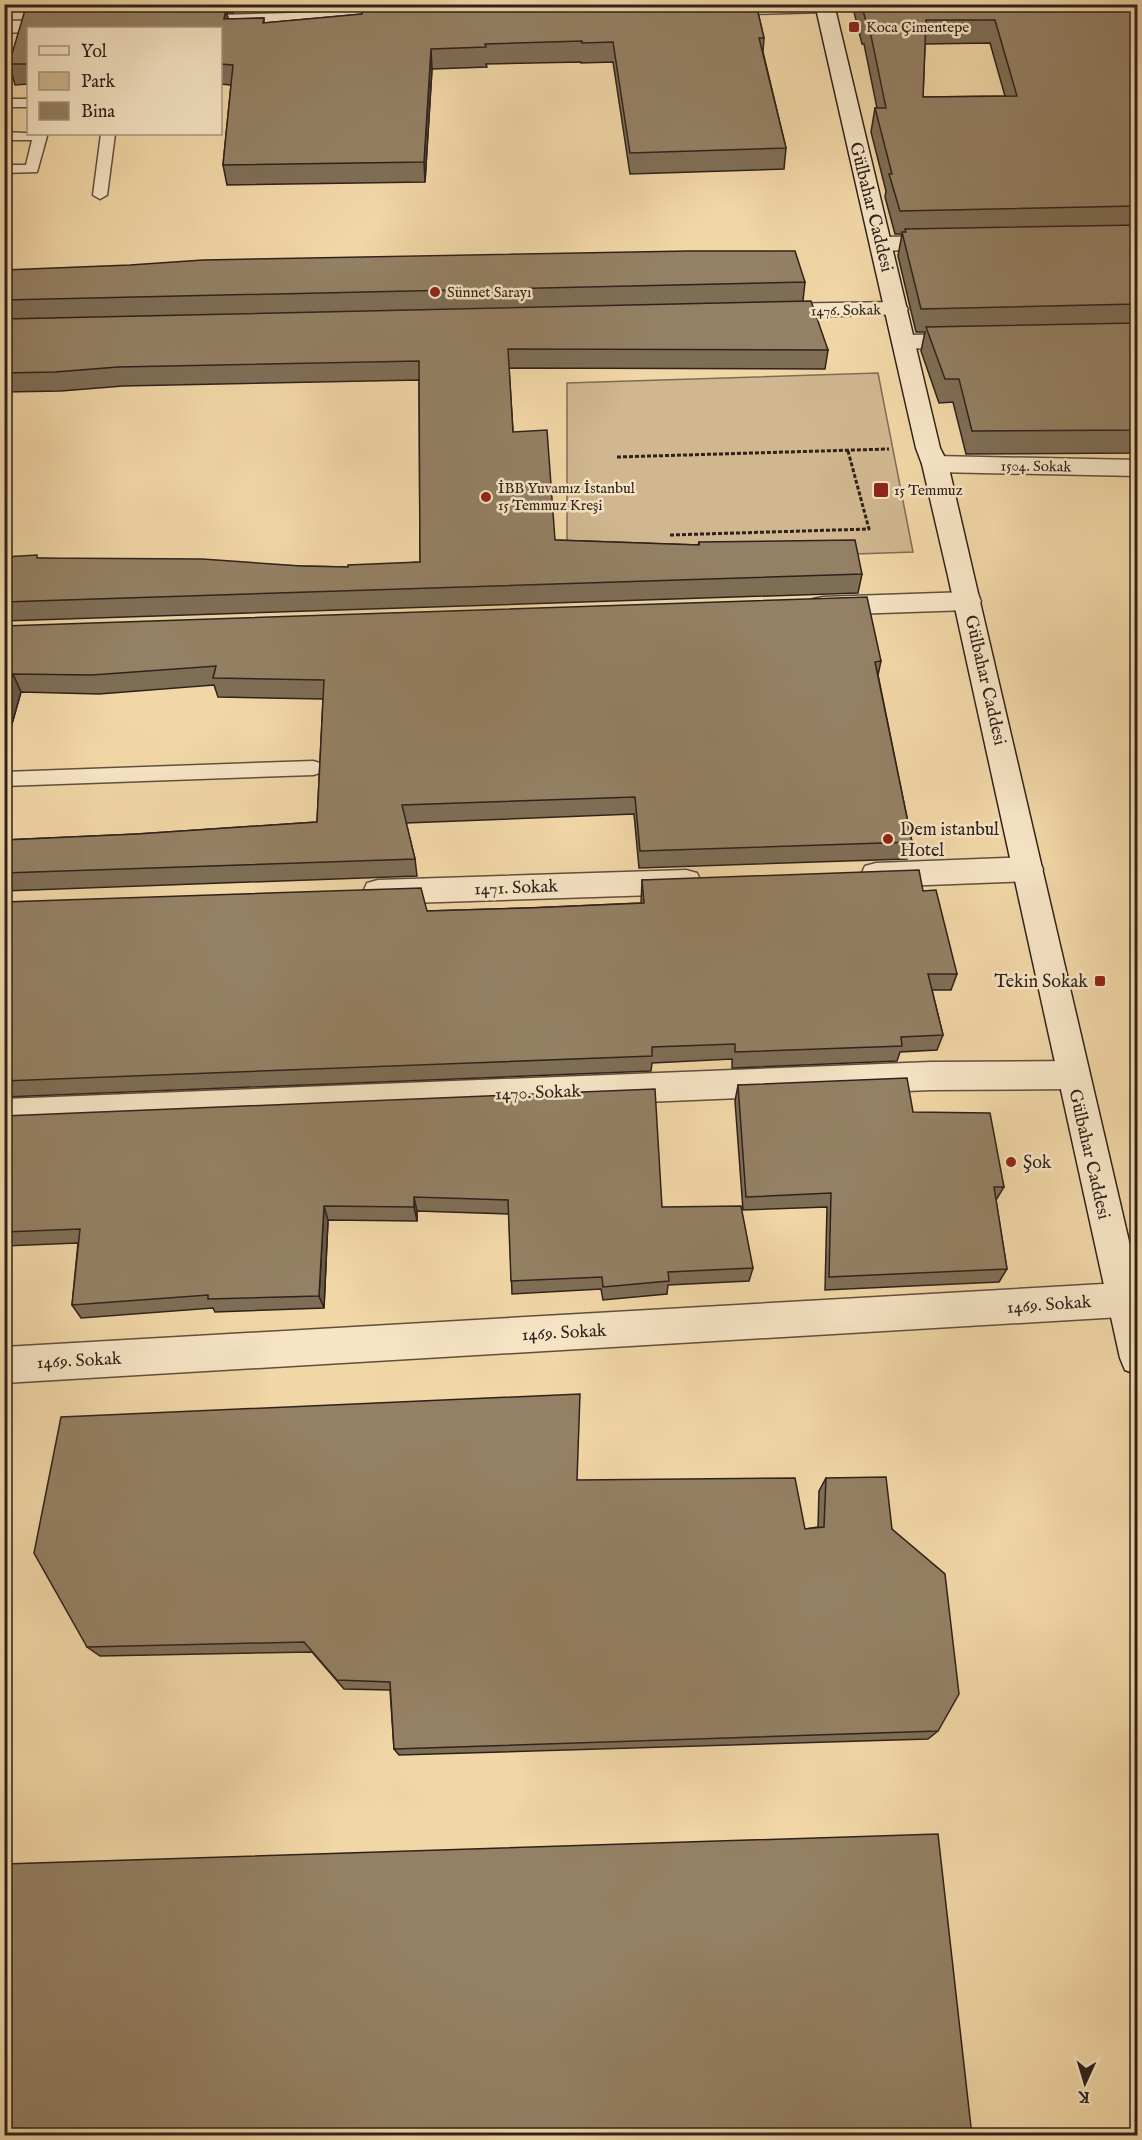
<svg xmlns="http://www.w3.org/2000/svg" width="1142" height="2140" font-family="'IM FELL English',serif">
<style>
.green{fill:#d0b78f;stroke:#806c56;stroke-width:1.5}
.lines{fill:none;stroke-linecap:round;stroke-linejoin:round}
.service-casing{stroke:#604f3e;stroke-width:3}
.minor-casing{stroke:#604f3e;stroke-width:3}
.secondary-casing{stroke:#2f221c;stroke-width:3}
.path{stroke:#2f221c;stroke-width:3;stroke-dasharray:4 2;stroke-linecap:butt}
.service{fill:#f6e4c5;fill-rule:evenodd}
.minor{fill:#f6e4c5;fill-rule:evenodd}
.secondary{fill:#f6e4c5;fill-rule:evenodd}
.wall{fill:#7f6e56;stroke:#2f221c;stroke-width:1.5;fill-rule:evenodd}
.shaded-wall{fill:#685a46;stroke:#2f221c;stroke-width:1.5}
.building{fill:#948064;stroke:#2f221c;stroke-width:1.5;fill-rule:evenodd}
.poi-dot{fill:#8f2418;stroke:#f6e4c5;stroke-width:2}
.labels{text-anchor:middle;stroke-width:5;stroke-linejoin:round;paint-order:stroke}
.far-poi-label{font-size:15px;fill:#2f221c;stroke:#f6e4c5;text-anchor:start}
.far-street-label{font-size:15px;fill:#2f221c;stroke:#f6e4c5}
.street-label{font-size:18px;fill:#2f221c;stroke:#f6e4c5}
.poi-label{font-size:18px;fill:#2f221c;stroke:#f6e4c5;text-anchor:start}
</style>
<rect width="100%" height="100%" fill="#f1d6a6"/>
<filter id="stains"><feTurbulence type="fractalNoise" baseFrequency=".00333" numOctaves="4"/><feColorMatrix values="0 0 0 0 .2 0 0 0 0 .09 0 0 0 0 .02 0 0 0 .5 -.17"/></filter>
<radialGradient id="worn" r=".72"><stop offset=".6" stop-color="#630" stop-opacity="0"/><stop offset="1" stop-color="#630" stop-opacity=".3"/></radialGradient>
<path class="green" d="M878,373L913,552L567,564V383Z"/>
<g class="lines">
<g class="service-casing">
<path id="service" d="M4,99H28V107H4Z
M4,132L45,134L47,136L37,172L4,173V165H26L32,140H4Z
M101,134H115L107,195L100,199L93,195Z
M313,761L320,763L322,768L320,773L313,775L4,786V772Z"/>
</g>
<g class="minor-casing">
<path id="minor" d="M707,4H833L834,6L831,10L824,12L712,15L705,13L702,9Z
M363,11L370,13L373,17L370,21L220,27L213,25L210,21L213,17L220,15Z
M63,20L70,22L73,26L71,28H28V32L4,33V21Z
M944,236L952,238L955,243L952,248L882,251L874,249L871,244L874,239L882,237Z
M896,302L904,304L908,309L904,314L771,318L763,316L759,311L763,306L771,304Z
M968,334L976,336L980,341L976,346L904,349L896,347L892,342L896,337L904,335Z
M935,456L1138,460V476L935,472L926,470L922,464L926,458Z
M968,592L978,594L981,601L978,608L968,610L823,615L813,613L810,606L813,599L823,597Z
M1028,857L1039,861L1043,869L1039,877L1028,881L876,887L865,884L861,875L865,866L876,863Z
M686,870L697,873L701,882L697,891L686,894L378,904L367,901L363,892L367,883L378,880Z
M1072,1061L1084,1065L1089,1075L1084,1085L1072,1089L931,1090L4,1129V1099L931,1062Z
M1138,1282V1316L4,1383V1347Z"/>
</g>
<g class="secondary-casing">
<path id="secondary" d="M815,4H834L940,448L948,464L974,576L1138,1280V1375L1125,1370L1120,1358L948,576L922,464L916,448Z"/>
</g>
<path class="path" d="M617,457L889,449
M670,535L869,529L848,451"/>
<use href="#service" class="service"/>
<use href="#minor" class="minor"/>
<use href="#secondary" class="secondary"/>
</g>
<path class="wall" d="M29,4H235L233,13H227L228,19L264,18V23L362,14L364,4H756L764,38L763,52L786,148L784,169L630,174L613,62L581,63V62L486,64L487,67L432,69L425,182L227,185L223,165L231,85L220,84V28H28V84L15,85L9,64L30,10Z
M852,4H1137V453L966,454L953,402L939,403L921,351L925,332H916L898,256L902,234H895L885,197L886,191L871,132L875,108H877L864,44H862ZM990,43L1005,96L923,97L925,44Z
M4,270L805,282L803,301L828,350L825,369L509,368L513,432L555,540L698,545L699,542L862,574L858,593L4,621V557L301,566L348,567L420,562L419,380L123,386L61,391L4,392Z
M4,626L881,661L878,675L912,842L907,859L639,868L634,814L406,823L415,859L417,876L4,891V840L137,834L317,822L323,699L218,697L214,685L99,694L21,692L4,752Z
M642,880L923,891L957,974L951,990H932L943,1035L937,1050L900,1052L897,1061L732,1068V1059L652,1063L651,1071L4,1097V902L427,911L528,908L641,903Z
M738,1085L913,1112L1004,1187L996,1200L1007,1269L999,1282L825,1290L827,1207L743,1210L735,1101Z
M4,1116L662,1207L753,1268L749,1281L668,1285L667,1294L603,1300L601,1289L512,1294L509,1214L417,1211V1221L328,1220L324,1308L215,1312L213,1308L81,1318L72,1305L78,1243L4,1246Z
M826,1478L892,1529L938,1731L928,1739L399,1755L394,1749L390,1690L344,1689L312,1652L100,1656L87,1647L577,1480L805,1529L818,1527L819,1491Z"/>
<path class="shaded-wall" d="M232,4H235L233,13Z
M226,9L230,29L224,19Z
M431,49L432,69L425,182L424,162Z
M13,674L21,692L4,752V704Z
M414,1197L417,1211V1221L414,1207Z
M324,1206L328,1220L324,1308L319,1296Z"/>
<path class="building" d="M401,4H756L764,38H759L786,148L630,153L613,42L582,43V41L485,44L486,47L431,49L424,162L223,165L233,65L220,64V28H28V64H9L25,10L226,9L224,19L264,18L263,23L362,14V5Z
M861,4H1137V206L900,211L889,174H892L875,108H886L868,21H866ZM926,20H995L1017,96L923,97Z
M1137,225V304L921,309L902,232H906L905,229Z
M689,251H795L805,282L4,300V270L130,265L203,260Z
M811,301L828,350L508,349L513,432L547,430L555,540L699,545V542L855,540L862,574L4,602V557L37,555V558L202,559L301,566L348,567V565L420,562L419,361L118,367L55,372L4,373V319Z
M1137,323V430L972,431L959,379H945L926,327Z
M867,597L881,661L875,662L912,842L640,851L635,797L402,805L415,859L4,873V840L137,834L317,822L324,680L213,678L216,666L92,675L13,674L4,704V626Z
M919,870L923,891L936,890L957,974H928L943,1035L901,1037L902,1046L735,1052V1044L652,1047V1056L4,1081V902L421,888L427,911L528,908L644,903L642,880Z
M907,1078L913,1112L990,1113L1004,1187H994L1007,1269L829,1277L831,1193L746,1197L738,1085Z
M655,1089L662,1207L741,1206L753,1268L668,1272L669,1281L603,1287L602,1277L511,1281L508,1200L414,1197V1207L324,1206L319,1296L208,1299V1295L72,1305L80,1229L4,1232V1116Z
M580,1394L577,1480L795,1478L805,1529L824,1527L826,1478L886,1477L892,1529L945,1574L959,1694L938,1731L394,1749L390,1682L337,1680L304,1642L87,1647L34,1553L61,1417Z
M938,1834L972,2136H4V1864Z"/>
<g class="poi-dot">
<rect x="848" y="21" width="12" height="12" rx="3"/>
<circle cx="435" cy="292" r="6"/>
<rect x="873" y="482" width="16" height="16" rx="3"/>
<circle cx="486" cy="497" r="6"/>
<circle cx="888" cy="839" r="6"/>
<rect x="1094" y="975" width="12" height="12" rx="3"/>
<circle cx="1011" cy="1162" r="6"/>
</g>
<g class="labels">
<g class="far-poi-label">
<text x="866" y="32">Koca Çimentepe</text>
<text x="447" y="297">Sünnet Sarayı</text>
<text x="498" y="493">İBB Yuvamız İstanbul<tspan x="498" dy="17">15 Temmuz Kreşi</tspan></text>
<text x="894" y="495">15 Temmuz</text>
</g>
<g class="far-street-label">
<text transform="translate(846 310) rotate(-1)" y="5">1476. Sokak</text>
<text transform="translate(1036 466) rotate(1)" y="5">1504. Sokak</text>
</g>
<g class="street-label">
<text transform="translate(872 207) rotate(76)" y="6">Gülbahar Caddesi</text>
<text transform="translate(986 680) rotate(77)" y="6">Gülbahar Caddesi</text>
<text transform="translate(516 887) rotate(-2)" y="6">1471. Sokak</text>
<text transform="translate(538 1092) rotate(-2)" y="6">1470. Sokak</text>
<text transform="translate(1090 1154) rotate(77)" y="6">Gülbahar Caddesi</text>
<text transform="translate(1049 1304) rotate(-4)" y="6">1469. Sokak</text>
<text transform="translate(564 1332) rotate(-3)" y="6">1469. Sokak</text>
<text transform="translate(79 1360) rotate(-3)" y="6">1469. Sokak</text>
</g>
<g class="poi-label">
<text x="900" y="835">Dem istanbul<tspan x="900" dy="21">Hotel</tspan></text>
<text x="1088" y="987" text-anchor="end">Tekin Sokak</text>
<text x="1023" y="1168">Şok</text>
</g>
</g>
<rect width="1142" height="2140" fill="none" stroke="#f1d6a6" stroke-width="24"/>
<rect x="6" y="6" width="1130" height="2128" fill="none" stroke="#2f221c" stroke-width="3"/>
<rect x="12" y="12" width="1118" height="2116" fill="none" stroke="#2f221c" stroke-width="1.5"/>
<rect x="27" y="27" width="195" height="108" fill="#f6e4c5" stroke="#a69681" stroke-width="1.5"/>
<rect x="39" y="46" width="30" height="9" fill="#f6e4c5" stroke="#a69681" stroke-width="1.5"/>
<text x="81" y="57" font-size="18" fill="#2f221c">Yol</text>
<rect x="39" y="72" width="30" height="18" fill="#d0b78f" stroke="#a69681" stroke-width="1.5"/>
<text x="81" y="87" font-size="18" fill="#2f221c">Park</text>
<rect x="39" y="102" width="30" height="18" fill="#948064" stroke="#a69681" stroke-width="1.5"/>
<text x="81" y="117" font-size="18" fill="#2f221c">Bina</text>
<g transform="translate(1085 2083) rotate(184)" stroke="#f6e4c5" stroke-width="4.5" paint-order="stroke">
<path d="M0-4.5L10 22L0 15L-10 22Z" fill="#2f221c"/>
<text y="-9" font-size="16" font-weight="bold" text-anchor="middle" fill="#2f221c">K</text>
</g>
<rect width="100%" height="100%" filter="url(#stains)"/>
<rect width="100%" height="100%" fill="url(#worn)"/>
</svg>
